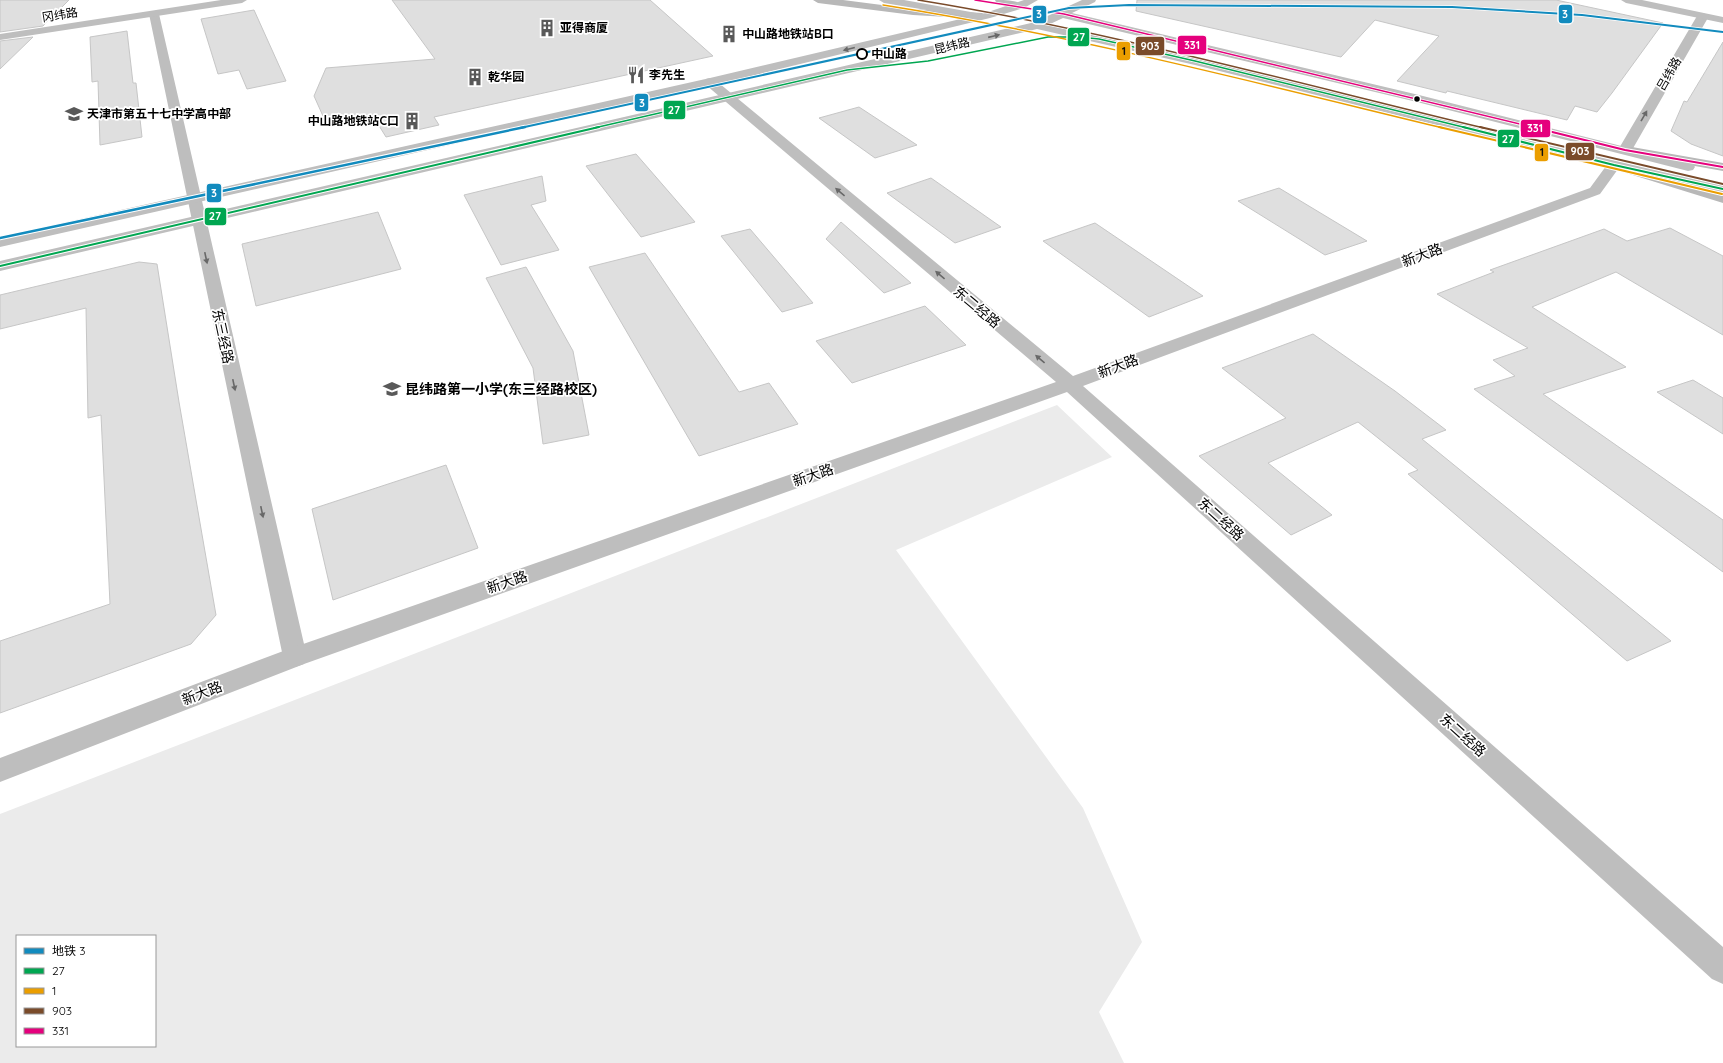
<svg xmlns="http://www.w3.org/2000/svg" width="1723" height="1063" font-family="Quicksand,'Noto Sans SC',sans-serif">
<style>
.green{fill:#ebebeb;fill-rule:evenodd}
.building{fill:#dfdfdf;stroke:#c6c6c6}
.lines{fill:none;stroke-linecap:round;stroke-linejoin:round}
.minor{fill:#bebebe;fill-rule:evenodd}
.tertiary{fill:#bebebe;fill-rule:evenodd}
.secondary{fill:#b8b8b8;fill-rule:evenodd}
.primary{fill:#bebebe;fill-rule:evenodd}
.bus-1-far1-casing{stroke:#fff;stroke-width:3}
.bus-1-casing{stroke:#fff;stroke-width:4}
.bus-2-far1-casing{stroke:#fff;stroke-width:3}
.bus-2-casing{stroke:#fff;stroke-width:4}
.bus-3-far1-casing{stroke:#fff;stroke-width:3}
.bus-3-casing{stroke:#fff;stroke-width:4}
.bus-4-far1-casing{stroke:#fff;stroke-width:3}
.bus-4-casing{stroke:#fff;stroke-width:4}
.bus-1-far1{stroke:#00a651;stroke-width:1.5}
.bus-1{stroke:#00a651;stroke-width:2}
.bus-2-far1{stroke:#eb9e00;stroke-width:1.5}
.bus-2{stroke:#eb9e00;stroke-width:2}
.bus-3-far1{stroke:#7a4b2a;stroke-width:1.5}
.bus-3{stroke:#7a4b2a;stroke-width:2}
.bus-4-far1{stroke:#e5007d;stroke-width:1.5}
.bus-4{stroke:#e5007d;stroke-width:2}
.metro-1-far1-casing{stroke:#fff;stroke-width:3.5}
.metro-1-casing{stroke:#fff;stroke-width:4.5}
.metro-1-far1{stroke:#128bbe;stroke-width:2}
.metro-1{stroke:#128bbe;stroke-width:2.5}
.oneway{fill:#686868}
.stop-dot{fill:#fff;stroke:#000;stroke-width:2}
.bus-dot{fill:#000;stroke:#fff;stroke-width:1.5}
.labels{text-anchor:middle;stroke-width:3.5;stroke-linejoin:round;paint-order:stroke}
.far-street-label{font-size:12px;fill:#000;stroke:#fff}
.far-poi-label{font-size:12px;font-weight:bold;fill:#000;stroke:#fff;text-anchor:start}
.far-stop-label{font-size:12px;font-weight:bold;fill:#000;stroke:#fff;text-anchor:start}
.street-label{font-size:14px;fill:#000;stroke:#fff}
.poi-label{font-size:14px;font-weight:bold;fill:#000;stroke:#fff;text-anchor:start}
.line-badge{stroke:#fff;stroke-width:1.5}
.badge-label{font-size:11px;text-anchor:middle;font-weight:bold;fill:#fff}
.pale-badge-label{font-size:11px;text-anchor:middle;font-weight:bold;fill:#111}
</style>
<rect width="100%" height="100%" fill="#fff"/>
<path class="green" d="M1057,405L1112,457L896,550L1083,808L1142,942L1099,1012L1124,1063H0V814ZM17,936H155V1046H17Z"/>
<path class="building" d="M0,0H69L43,26L0,32Z
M392,0H650L713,56L434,117L439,125L386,137L373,116L327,125L314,96L326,68L435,59Z
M1137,0H1556L1663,23L1612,93L1597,112L1575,106L1567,120L1447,91L1446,93L1397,81L1439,36L1375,20L1341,57L1136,11Z
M254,10L286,81L247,89L239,70L218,74L201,19Z
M127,31L133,83H136L142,137L100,145L98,81L92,82L90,37Z
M33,37L0,69V41Z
M1723,42V156L1691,144L1671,131L1684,101L1687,102Z
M859,107L917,145L875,158L819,118Z
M636,154L695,222L641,237L586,166Z
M542,176L546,201L531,205L559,250L501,265L464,195Z
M931,178L1001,227L955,243L887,193Z
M1279,188L1367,241L1325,255L1238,201Z
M378,212L401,269L256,306L242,244Z
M841,222L911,283L884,293L826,239Z
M1095,223L1203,296L1149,317L1043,241Z
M1670,228L1723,256V335L1616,272L1532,307L1626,367L1543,394L1723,520V572L1474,389L1515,376L1493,360L1528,348L1437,294L1494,272L1490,270L1604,229L1627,241Z
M750,229L813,303L782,312L721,236Z
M645,253L739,392L769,383L798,424L699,456L589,267Z
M139,262L157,264L179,402L216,615L191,644L0,713V641L110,604L101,415L88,418L86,308L0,329V295Z
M526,267L573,351L589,435L543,444L533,368L486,278Z
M925,306L966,345L852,383L816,341Z
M1313,334L1395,391L1446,430L1422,439L1671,641L1627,661L1408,474L1418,470L1358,422L1268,463L1332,515L1291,535L1199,456L1286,418L1222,368Z
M1693,380L1723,398V434L1657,392Z
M446,465L478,548L333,600L312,509Z"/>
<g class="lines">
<path class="minor" d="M154,11L159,14L307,657L304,664L295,667L286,664L283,657L149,14Z
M1703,13L1709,16L1632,150L1630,153L1625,154L1620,153L1618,150L1697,16Z"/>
<path class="tertiary" d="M221,0H247L242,3L0,40V34Z
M1621,0H1642L1723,17V23L1626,3Z
M710,78L714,79L1073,376L1590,188L1609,162L1614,161L1619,162L1621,165L1600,194L1083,386L1723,947V984L1712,979L1067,392L304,664L0,782V758L286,650L1056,382L706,85L704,82L706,79Z"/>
<path class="secondary" d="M813,0H843L913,9L982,13L988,16L982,19L913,15L818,3Z
M995,0C1004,0 1018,0 1025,6L1020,9L996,2Z
M1632,147L1723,163V171L1627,154L1625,151L1627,148Z
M1628,165L1723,194V203L1623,172L1621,169L1623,166Z"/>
<path class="primary" d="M879,0H904L982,14L1024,0H1038L1024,8L990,18L710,86L0,247V237L710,78L969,17L884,3Z
M1082,0H1096L1095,2L1072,13L1419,95L1693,164L1695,167L1693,170L1688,171L1417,102L1063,18L1048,25C1274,75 1497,135 1723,185V193L1614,169L1195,65L1037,29L0,271V261L1031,23L1052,14L1053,11L1060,10Z"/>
<g class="bus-1-far1-casing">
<path id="bus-1-far1" d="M594,128L847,70L928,61L1048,37H1080L1099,39L1195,61L1467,128"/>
</g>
<g class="bus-1-casing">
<path id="bus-1" d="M1463,127L1614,165L1723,189
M0,266L599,127"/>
</g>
<g class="bus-2-far1-casing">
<path id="bus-2-far1" d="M883,5C1072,35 1257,83 1443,128"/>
</g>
<g class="bus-2-casing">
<path id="bus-2" d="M1439,127L1722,194"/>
</g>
<g class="bus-3-far1-casing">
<path id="bus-3-far1" d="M918,0C1109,31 1296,83 1484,128"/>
</g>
<g class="bus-3-casing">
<path id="bus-3" d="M1480,127L1723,184"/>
</g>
<g class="bus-4-far1-casing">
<path id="bus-4-far1" d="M975,0L1064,14L1536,128"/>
</g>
<g class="bus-4-casing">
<path id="bus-4" d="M1532,127L1625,150L1723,167"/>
</g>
<use href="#bus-1-far1" class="bus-1-far1"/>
<use href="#bus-1" class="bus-1"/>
<use href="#bus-2-far1" class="bus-2-far1"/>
<use href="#bus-2" class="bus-2"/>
<use href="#bus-3-far1" class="bus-3-far1"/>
<use href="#bus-3" class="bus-3"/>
<use href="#bus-4-far1" class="bus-4-far1"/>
<use href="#bus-4" class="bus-4"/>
<g class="metro-1-far1-casing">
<path id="metro-1-far1" d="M520,128L1069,8L1129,5L1452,7L1582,15L1723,32"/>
</g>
<g class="metro-1-casing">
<path id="metro-1" d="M0,238L525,127"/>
</g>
<use href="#metro-1-far1" class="metro-1-far1"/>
<use href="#metro-1" class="metro-1"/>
</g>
<defs><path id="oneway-solid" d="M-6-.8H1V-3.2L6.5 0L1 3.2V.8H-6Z"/></defs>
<g class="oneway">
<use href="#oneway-solid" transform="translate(994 36) rotate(-13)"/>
<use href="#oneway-solid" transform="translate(849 49) rotate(166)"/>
<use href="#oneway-solid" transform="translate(1644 116) rotate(-60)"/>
<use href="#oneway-solid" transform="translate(840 192) rotate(-140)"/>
<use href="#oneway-solid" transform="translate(206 258) rotate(78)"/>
<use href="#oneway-solid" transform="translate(940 275) rotate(-140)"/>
<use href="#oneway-solid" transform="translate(1040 359) rotate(-140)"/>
<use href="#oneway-solid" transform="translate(234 385) rotate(78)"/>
<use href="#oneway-solid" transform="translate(262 512) rotate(78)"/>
</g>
<defs>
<g id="building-bare" transform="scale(1.38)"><path d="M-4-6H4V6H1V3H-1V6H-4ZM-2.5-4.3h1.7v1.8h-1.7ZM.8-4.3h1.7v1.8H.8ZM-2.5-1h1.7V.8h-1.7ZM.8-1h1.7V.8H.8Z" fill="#595959" stroke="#fff" stroke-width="2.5" paint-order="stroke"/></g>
<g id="restaurant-bare" transform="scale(1.38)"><path d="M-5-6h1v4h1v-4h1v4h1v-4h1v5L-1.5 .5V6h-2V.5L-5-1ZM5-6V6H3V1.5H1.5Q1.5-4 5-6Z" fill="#595959" stroke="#fff" stroke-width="2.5" paint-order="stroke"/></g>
<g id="school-bare" transform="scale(1.38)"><path d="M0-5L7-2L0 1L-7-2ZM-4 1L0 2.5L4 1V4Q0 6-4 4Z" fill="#595959" stroke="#fff" stroke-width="2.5" paint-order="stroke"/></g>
</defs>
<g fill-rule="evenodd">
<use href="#building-bare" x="547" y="28"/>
<use href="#building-bare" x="729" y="34"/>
<use href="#restaurant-bare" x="636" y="75"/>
<use href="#building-bare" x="475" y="77"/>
<use href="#school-bare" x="74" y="114"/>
<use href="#building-bare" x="412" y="121"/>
<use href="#school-bare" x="392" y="389"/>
</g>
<circle class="stop-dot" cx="862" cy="54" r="5"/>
<circle class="bus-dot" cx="1417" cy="99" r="3.5"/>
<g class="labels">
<g class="far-street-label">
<text transform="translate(60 15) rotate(-9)" y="4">冈纬路</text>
<text transform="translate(952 46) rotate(-13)" y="4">昆纬路</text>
<text transform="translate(1669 74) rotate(-60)" y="4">吕纬路</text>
</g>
<g class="far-poi-label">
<text x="560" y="32">亚得商厦</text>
<text x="742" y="38">中山路地铁站B口</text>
<text x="649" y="79">李先生</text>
<text x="488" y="81">乾华园</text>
<text x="87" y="118">天津市第五十七中学高中部</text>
<text x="399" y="125" text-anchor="end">中山路地铁站C口</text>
</g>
<g class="far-stop-label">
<text x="871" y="58">中山路</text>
</g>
<g class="street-label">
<text transform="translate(1422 255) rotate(-20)" y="5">新大路</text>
<text transform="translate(977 307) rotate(40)" y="5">东二经路</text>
<text transform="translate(223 336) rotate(78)" y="5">东三经路</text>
<text transform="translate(1118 366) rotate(-20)" y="5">新大路</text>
<text transform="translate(813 475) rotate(-19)" y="5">新大路</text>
<text transform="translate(1221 519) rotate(42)" y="5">东二经路</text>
<text transform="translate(507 582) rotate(-19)" y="5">新大路</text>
<text transform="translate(202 693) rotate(-21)" y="5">新大路</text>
<text transform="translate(1463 735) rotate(42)" y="5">东二经路</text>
</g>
<g class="poi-label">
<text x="405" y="394">昆纬路第一小学(东三经路校区)</text>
</g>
</g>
<g class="line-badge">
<rect x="1558" y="4" width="15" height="20" rx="4" fill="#128bbe"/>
<rect x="1032" y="5" width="15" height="19" rx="4" fill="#128bbe"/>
<rect x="1067" y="27" width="23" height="20" rx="4" fill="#00a651"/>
<rect x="1177" y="35" width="30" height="20" rx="4" fill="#e5007d"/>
<rect x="1135" y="36" width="30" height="20" rx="4" fill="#7a4b2a"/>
<rect x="1116" y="41" width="15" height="20" rx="4" fill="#eb9e00"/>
<rect x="634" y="93" width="15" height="19" rx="4" fill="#128bbe"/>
<rect x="663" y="100" width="23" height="20" rx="4" fill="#00a651"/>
<rect x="1520" y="119" width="31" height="19" rx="4" fill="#e5007d"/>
<rect x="1497" y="129" width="23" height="19" rx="4" fill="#00a651"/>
<rect x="1565" y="142" width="30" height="19" rx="4" fill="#7a4b2a"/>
<rect x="1534" y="143" width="15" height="19" rx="4" fill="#eb9e00"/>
<rect x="206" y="183" width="16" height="20" rx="4" fill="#128bbe"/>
<rect x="204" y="207" width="23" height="19" rx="4" fill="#00a651"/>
</g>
<g class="badge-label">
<text x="1565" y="18">3</text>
<text x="1039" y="18">3</text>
<text x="1079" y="41">27</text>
<text x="1192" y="49">331</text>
<text x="1150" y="50">903</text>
<text x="642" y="107">3</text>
<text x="674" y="114">27</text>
<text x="1535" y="132">331</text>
<text x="1508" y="143">27</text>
<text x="1580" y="155">903</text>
<text x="214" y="197">3</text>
<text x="215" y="220">27</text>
</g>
<g class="pale-badge-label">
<text x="1124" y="55">1</text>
<text x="1542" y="156">1</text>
</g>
<rect x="16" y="935" width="140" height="112" fill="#ffffff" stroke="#999999"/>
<rect x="24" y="948" width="20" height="6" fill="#128bbe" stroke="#999999"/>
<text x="52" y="955" font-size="12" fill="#000000">地铁 3</text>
<rect x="24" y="968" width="20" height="6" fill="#00a651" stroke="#999999"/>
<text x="52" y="975" font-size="12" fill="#000000">27</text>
<rect x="24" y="988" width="20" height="6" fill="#eb9e00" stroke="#999999"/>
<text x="52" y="995" font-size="12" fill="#000000">1</text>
<rect x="24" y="1008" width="20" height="6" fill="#7a4b2a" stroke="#999999"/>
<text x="52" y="1015" font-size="12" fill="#000000">903</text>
<rect x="24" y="1028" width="20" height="6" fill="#e5007d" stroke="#999999"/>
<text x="52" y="1035" font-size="12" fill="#000000">331</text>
</svg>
